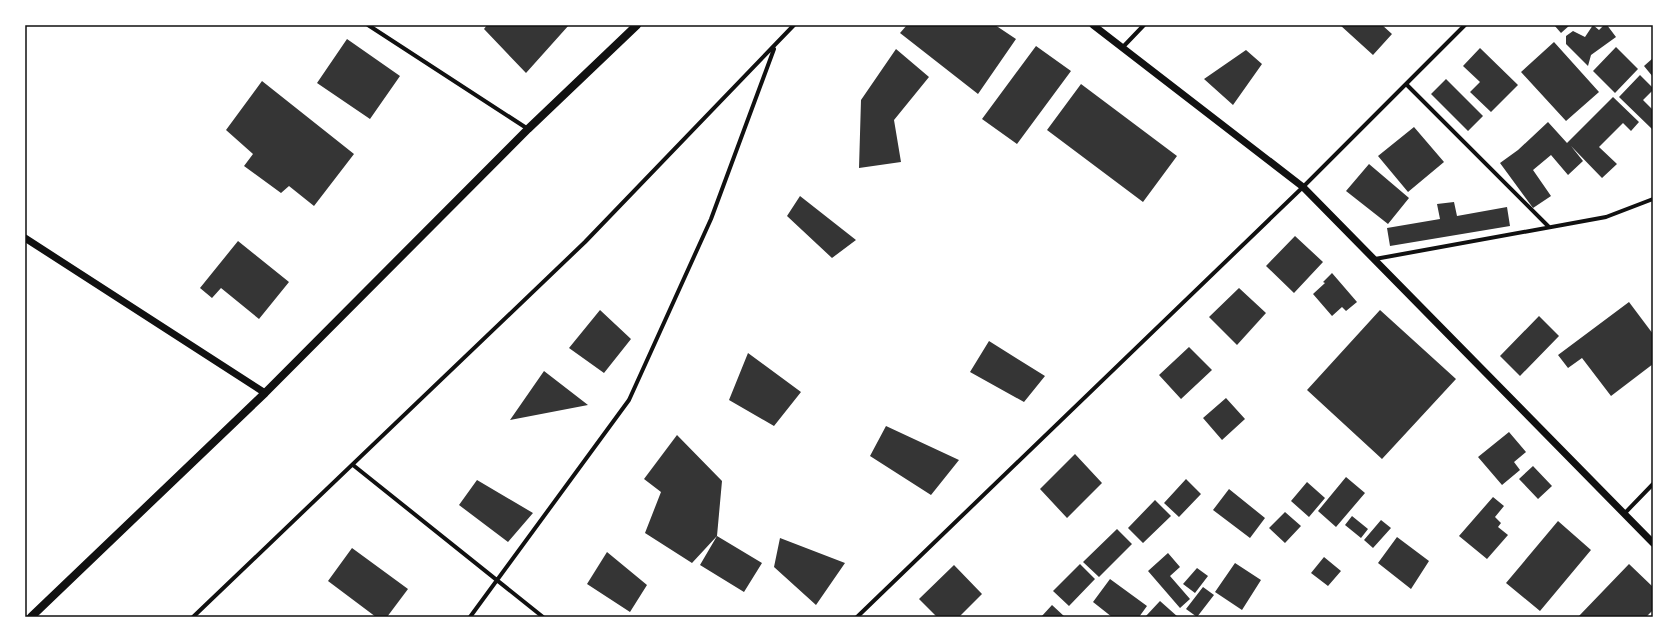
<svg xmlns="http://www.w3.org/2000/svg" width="1678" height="642" font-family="Karla,sans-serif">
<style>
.building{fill:#353535}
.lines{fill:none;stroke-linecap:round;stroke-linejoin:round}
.minor{stroke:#111;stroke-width:4}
.tertiary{stroke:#111;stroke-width:7}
.secondary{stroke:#111;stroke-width:8}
.neatline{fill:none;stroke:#111;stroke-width:1.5}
</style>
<rect width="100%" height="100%" fill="#fff"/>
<path class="building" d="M487,25H569L526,73L484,29Z
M907,25H995L1016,39L978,94L900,33Z
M1340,25H1382L1392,34L1373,55Z
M1554,25H1570L1561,33Z
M1593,25L1599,30L1604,25H1607L1616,37L1591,55L1588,66L1566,44V36L1573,31L1585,37Z
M347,39L400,76L370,119L317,83Z
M1554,42L1599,92L1566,121L1521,72Z
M1036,46L1071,71L1017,144L982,119Z
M1616,47L1638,69L1615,93L1593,71Z
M1480,48L1518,85L1491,112L1470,92L1480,82L1463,66Z
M896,49L929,77L894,120L901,162L859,168L861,100Z
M1246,50L1262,64L1233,105L1204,79Z
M1653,58V77L1644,66Z
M1640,75L1653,88V90L1643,100L1653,110V130L1619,97Z
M1446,79L1483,116L1468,131L1431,94Z
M262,81L354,154L314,206L289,186L281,193L244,166L253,154L226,130Z
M1081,84L1177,156L1143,202L1047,130Z
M1613,97L1639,122L1631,131L1623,123L1599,147L1617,164L1602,178L1571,146L1583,161L1568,175L1551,155L1533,170L1551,196L1533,208L1500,163L1518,150L1548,122L1567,143Z
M1414,127L1444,162L1408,192L1378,156Z
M1369,164L1409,198L1388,224L1346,191Z
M800,196L856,240L832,258L787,216Z
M1454,202L1457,216L1507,207L1510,226L1390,246L1387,228L1440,219L1437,204Z
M1295,236L1323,262L1294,293L1266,266Z
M238,241L289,282L259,319L221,288L212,298L200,288Z
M1332,273L1357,302L1346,311L1342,307L1332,316L1313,294L1325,283L1323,282Z
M1239,288L1266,313L1237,345L1209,317Z
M1629,302L1653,334V364L1611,396L1582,358L1568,368L1558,355Z
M600,310L631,339L604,373L569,348Z
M1380,310L1456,379L1382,459L1307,390Z
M1539,316L1559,336L1520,376L1500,356Z
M989,341L1045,376L1024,402L970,372Z
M1189,347L1212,370L1181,399L1159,375Z
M748,353L801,392L774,426L729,400Z
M544,371L588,405L510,420Z
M1226,398L1245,419L1222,440L1203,418Z
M886,426L959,460L931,495L870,456Z
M1509,432L1526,452L1514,462L1520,470L1502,485L1478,457Z
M677,435L722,481L717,536L692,563L645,533L661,492L644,479Z
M1075,454L1102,483L1067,518L1040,489Z
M1533,466L1552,486L1538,499L1519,479Z
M1346,477L1365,493L1336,527L1318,511Z
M1186,479L1201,494L1179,517L1164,503Z
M477,480L533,513L508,542L459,505Z
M1307,482L1325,498L1309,517L1291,501Z
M1229,489L1265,518L1250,538L1213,510Z
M1493,497L1504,506L1495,517L1501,523L1498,527L1508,535L1487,559L1459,536Z
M1155,500L1171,516L1143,543L1128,528Z
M1285,512L1301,526L1285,543L1269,528Z
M1352,516L1368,529L1361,538L1345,525Z
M1381,520L1391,528L1373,548L1364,540Z
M1558,521L1591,550L1540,611L1506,583Z
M1117,529L1132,544L1099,577L1083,562Z
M717,536L762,563L744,592L700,565Z
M1397,537L1429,561L1411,589L1378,563Z
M780,538L845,563L816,605L774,567Z
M352,548L408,589L387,617H376L328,581Z
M607,552L647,585L630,612L587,584Z
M1168,553L1180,567L1170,576L1190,599L1180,608L1148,571Z
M1324,557L1341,571L1328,586L1311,573Z
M1235,563L1261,580L1242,610L1215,592Z
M1080,564L1095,579L1069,606L1053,591Z
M1629,564L1653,587V610L1646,617H1578Z
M954,565L982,594L959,617H937L919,599Z
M1197,568L1208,576L1195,593L1183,584Z
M1110,579L1147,606L1139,617H1112L1093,602Z
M1203,587L1214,595L1197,617L1186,609Z
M1160,601L1178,617H1145Z
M1052,605L1065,617H1041Z"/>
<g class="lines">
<path class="minor" d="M368,25L528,129
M1122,48L1144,25
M1406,84L1549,227
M1375,259L1606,217L1653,199
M353,465L543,617
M1624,514L1653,484
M193,617L585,242L794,25
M470,617L629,400L711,219L774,49
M857,617L1303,187L1465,25"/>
<path class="tertiary" d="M1093,25L1303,187L1653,543
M25,238L265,393"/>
<path class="secondary" d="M31,617L265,393L528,129L637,25"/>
</g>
<rect width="1678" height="642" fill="none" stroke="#ffffff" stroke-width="52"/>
<rect x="26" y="26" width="1626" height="590" class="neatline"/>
</svg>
